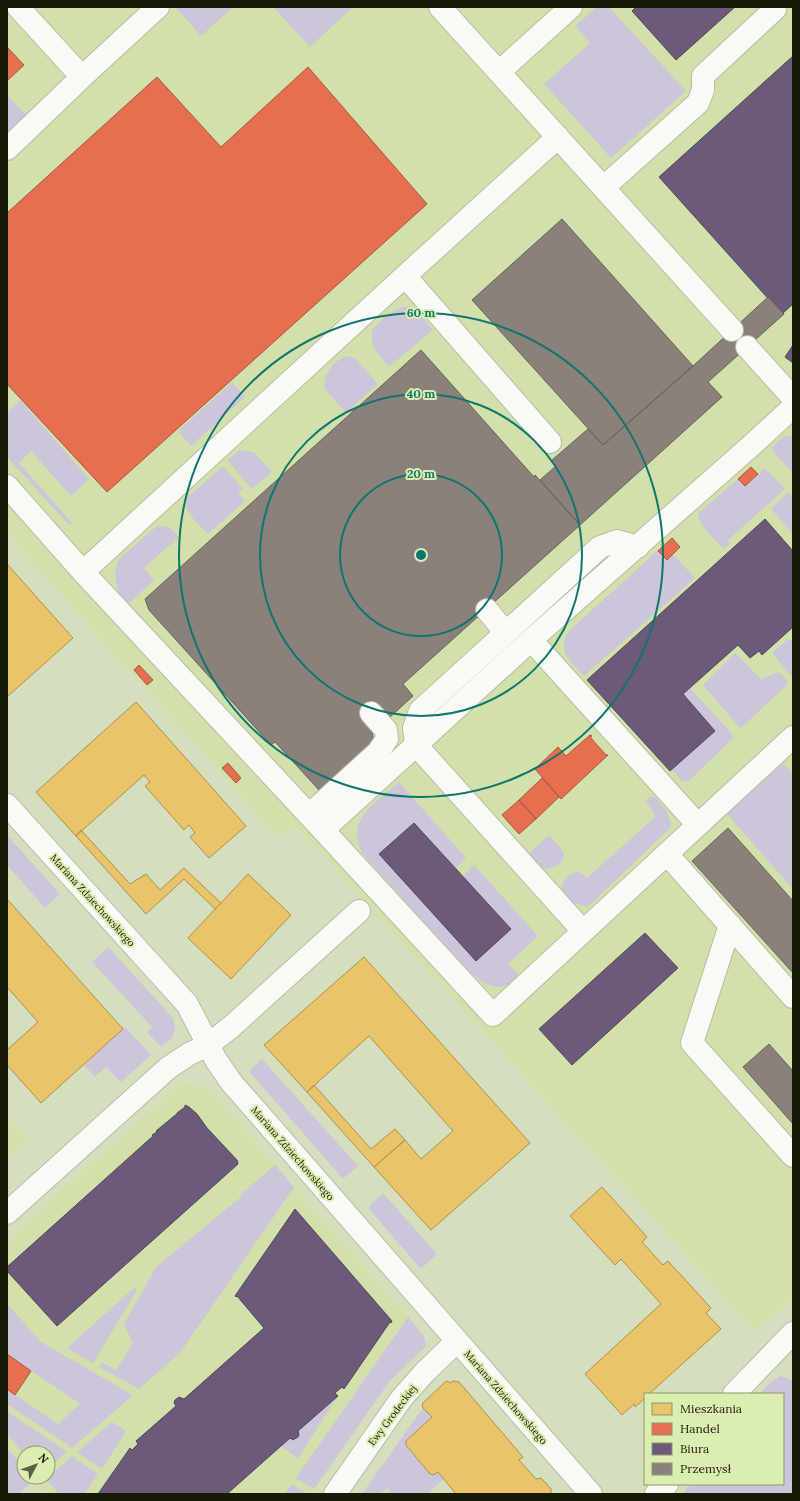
<svg xmlns="http://www.w3.org/2000/svg" width="800" height="1501" font-family="Lora,serif">
<style>
.built{fill:#d2e1ac}
.green{fill:#cdc5d9}
.homes{fill:#e9c46a;stroke:#a9914c}
.shops{fill:#e76f51;stroke:#a8563a}
.offices{fill:#6d597a;stroke:#534657}
.industry{fill:#8a817c;stroke:#676258}
.lines{fill:none;stroke-linecap:round;stroke-linejoin:round}
.minor-casing{stroke:#b5bda3;stroke-width:24}
.minor{stroke:#f9faf5;stroke-width:22}
.ring{fill:none;stroke:#0f766e;stroke-width:2}
.labels{text-anchor:middle;stroke-width:4;stroke-linejoin:round;paint-order:stroke}
.street-label{font-size:10px;fill:#151b05;stroke:#dbedb0}
.centre{fill:#0f766e;stroke:#dbedb0;stroke-width:2}
.ring-label{font-size:12px;text-anchor:middle;font-weight:bold;fill:#0f766e;stroke:#dbedb0;stroke-width:4;stroke-linejoin:round;paint-order:stroke}
</style>
<rect width="100%" height="100%" fill="#d5dfbe"/>
<path class="built" d="M7,7H793V1297L756,1331L301,831L288,829L279,837L7,535Z
M180,1084L207,1087L408,1317L424,1336L426,1346L389,1382L311,1494H47L32,1477H48V1453H24V1468L7,1448V1240Z
M7,1116L28,1140L7,1159Z"/>
<path class="green" d="M175,7H233L201,36Z
M273,7H352V8L310,47Z
M597,7H609L686,91L611,158L544,84L590,43L575,26Z
M7,95L26,115L7,132Z
M408,306C419,309 426,322 433,330L389,367C380,356 369,346 372,330C382,320 393,308 408,306Z
M348,356L355,358L378,384L346,413L325,389C322,375 334,359 348,356Z
M232,382L245,397L191,446L178,431Z
M20,400L89,479L71,496L31,451L19,463L72,523L69,525L7,457V413Z
M788,436L793,437V473L773,452L772,448C776,443 782,437 788,436Z
M240,450L254,452L272,472L252,489L227,460Z
M223,466L243,489L238,493L245,501L208,534C199,524 182,512 187,498Z
M764,469L769,472L785,489L728,540L730,544L724,549C716,540 697,525 698,513L738,479L745,486Z
M788,492L793,497V534L771,509Z
M157,526L169,527L179,537L144,568L154,580L126,606C117,593 111,574 119,559Z
M658,550L666,560L673,554L695,578L584,676C570,660 557,654 568,632Z
M787,640H793V678L772,653Z
M735,653L761,679L779,672L787,680V685L742,727H739L703,685Z
M690,688L732,734L733,738L689,781H682L671,769L715,731L683,694Z
M783,763L793,774V889L727,814Z
M399,782L466,858L455,868L414,823L380,854L476,961L511,929L463,876L474,865L538,936L508,964L522,978C498,992 489,989 468,971L361,852C360,847 358,842 357,837C355,813 383,796 399,782Z
M650,797H655C662,806 671,814 671,827L588,907C575,905 551,892 567,877C571,874 573,872 578,871L587,878L656,816L646,802Z
M7,835L60,894L45,908L7,865Z
M549,835C553,840 560,846 563,852C568,861 552,871 544,869C537,867 534,862 529,857L530,852Z
M108,947L173,1018C177,1034 174,1038 161,1047L147,1032L152,1027L92,962Z
M125,1027L151,1055L121,1082L106,1067L95,1077L84,1065Z
M262,1059L358,1166L343,1179L249,1071Z
M275,1165L294,1187L180,1353L139,1389L99,1367L102,1362L116,1370L133,1343L124,1324L156,1267L241,1197L240,1195Z
M383,1193L437,1254L421,1269L369,1209L371,1204Z
M135,1287L137,1290L93,1363L67,1348Z
M8,1305L41,1342L133,1395L72,1448L7,1404V1389L58,1424L80,1404L7,1354Z
M408,1317L424,1336L426,1346L389,1382L314,1489L296,1478Z
M780,1376L788,1378L793,1382V1494H682L690,1484H783V1394H760L771,1382Z
M338,1396L298,1458L281,1446L290,1438L294,1440L298,1438L299,1435L298,1431Z
M423,1408L432,1417L406,1441V1445L429,1473L433,1475L438,1472L444,1479L427,1494H392L387,1488L380,1494H362Z
M7,1411L67,1452L48,1469V1453L24,1454L7,1434Z
M112,1422L126,1431L102,1469L77,1452Z
M7,1448L24,1468V1477H32L34,1480L18,1494H7Z
M72,1456L98,1474L84,1494H59L46,1479Z
M292,1484L307,1494H285Z"/>
<path class="homes" d="M7,564L73,638L7,697Z
M136,702L246,826L209,858L190,837L195,833L189,825L184,830L145,786L150,782L144,775L76,836L36,792Z
M81,830L130,884L146,874L160,890L184,868L221,903L215,909L184,879L146,914L76,836Z
M248,874L291,915L231,979L188,938Z
M7,899L123,1029L41,1103L7,1065V1050L38,1022L7,987Z
M364,957L530,1143L431,1230L374,1167L405,1140L421,1159L453,1131L369,1036L307,1092L264,1045Z
M314,1085L371,1149L395,1129L405,1140L374,1167L307,1092Z
M602,1187L647,1237L642,1242L663,1265L668,1261L711,1308L706,1313L721,1329L649,1394H645V1398L635,1407L634,1404L622,1415L585,1374L661,1304L621,1259L615,1265L570,1216Z
M448,1381L450,1383L453,1381L459,1382L523,1457L519,1460L536,1479L541,1478L545,1482L551,1489V1494H456L438,1472L433,1475L429,1473L406,1445V1441L432,1417L423,1408L422,1404L445,1382Z"/>
<path class="shops" d="M7,47L24,65L7,81Z
M308,67L427,204L107,492L7,384V213L157,77L221,147Z
M751,467L758,474L745,486L738,479Z
M672,538L680,547L667,560L658,551Z
M139,665L153,680L147,685L134,670Z
M590,735L592,736L590,737L606,755H608L561,799L535,769L558,747L566,756Z
M228,763L241,778L236,783L222,768Z
M542,778L559,797L536,819L519,800Z
M519,800L536,819L519,834L502,815Z
M7,1354L31,1371L15,1395L7,1389Z"/>
<path class="offices" d="M636,7H735L676,60L632,11Z
M793,56V304L782,314L659,177Z
M793,345V363L785,357Z
M765,519L793,551V627L762,655L759,651L750,658L738,645L683,694L715,731L670,771L587,680Z
M414,823L511,929L476,961L379,854Z
M645,933L678,968L572,1065L539,1029Z
M185,1105L189,1107L197,1114L207,1128L237,1160L238,1164L57,1326L7,1271V1267L153,1136L152,1135L157,1132L156,1131L173,1117L177,1114V1113L185,1107Z
M295,1209L392,1321L391,1323L390,1322L344,1389L342,1387L335,1393L338,1396L298,1431L299,1435L298,1437L293,1440L290,1438L227,1494H98L130,1448L132,1450L138,1444L136,1441L176,1406L174,1403L175,1400L179,1397L184,1399L264,1328L237,1296L236,1297L235,1296Z"/>
<path class="industry" d="M562,219L693,366L603,445L472,300Z
M768,297L784,314L708,382L722,397L580,525L540,480L556,466L551,461L588,429L603,445L693,366Z
M421,350L534,477L535,475L580,525L403,684L413,696L390,717L379,706L363,720L372,731L373,737L372,743L320,791L275,742L271,745L149,610L145,599Z
M728,828L793,901V973L692,861Z
M769,1044L793,1071V1124L743,1067Z"/>
<g class="lines">
<g class="minor-casing">
<path id="minor" d="M440,7L732,330
M499,72L571,7
M82,77L158,7
M7,149L82,77L18,7
M604,187L698,103L703,90V76L775,9
M405,276L550,442
M747,347L793,398
M7,486L83,572L323,830L493,1015L793,737
M83,572L405,276L558,137
M487,610L505,632
M531,640L698,825
M7,805L187,1004L216,1060L231,1082L591,1494
M309,815L378,752L387,739L386,730L371,713
M323,830L531,640L753,444L793,407
M667,854L793,997
M730,925L692,1043L793,1156
M583,931L416,745L414,728L420,711L600,547L617,541L638,547
M7,1213L168,1068L189,1054L208,1045L231,1027L359,911
M734,1394L793,1333
M335,1494L401,1399L425,1372L457,1341
M656,1494L667,1484"/>
</g>
<use href="#minor" class="minor"/>
</g>
<g class="ring">
<circle cx="421" cy="555" r="81"/>
<circle cx="421" cy="555" r="161"/>
<circle cx="421" cy="555" r="242"/>
</g>
<g class="labels">
<g class="street-label">
<text transform="translate(93 900) rotate(48)" y="4">Mariana Zdziechowskiego</text>
<text transform="translate(293 1153) rotate(49)" y="4">Mariana Zdziechowskiego</text>
<text transform="translate(506 1397) rotate(49)" y="4">Mariana Zdziechowskiego</text>
<text transform="translate(392 1415) rotate(-53)" y="4">Ewy Grodeckiej</text>
</g>
</g>
<circle cx="421" cy="555" r="6" class="centre"/>
<g class="ring-label">
<text x="421" y="317">60 m</text>
<text x="421" y="398">40 m</text>
<text x="421" y="478">20 m</text>
</g>
<rect width="800" height="1501" fill="none" stroke="#151b05" stroke-width="16"/>
<rect x="644" y="1393" width="140" height="92" fill="#dbedb0" stroke="#8c996c"/>
<rect x="652" y="1403" width="20" height="12" fill="#e9c46a" stroke="#8c996c"/>
<text x="680" y="1413" font-size="12" fill="#151b05">Mieszkania</text>
<rect x="652" y="1423" width="20" height="12" fill="#e76f51" stroke="#8c996c"/>
<text x="680" y="1433" font-size="12" fill="#151b05">Handel</text>
<rect x="652" y="1443" width="20" height="12" fill="#6d597a" stroke="#8c996c"/>
<text x="680" y="1453" font-size="12" fill="#151b05">Biura</text>
<rect x="652" y="1463" width="20" height="12" fill="#8a817c" stroke="#8c996c"/>
<text x="680" y="1473" font-size="12" fill="#151b05">Przemysł</text>
<g transform="translate(36 1465) rotate(49)"><circle r="19" fill="#dbedb0" stroke="#8c996c"/>
<path d="M0-3L7 15L0 10L-7 15Z" fill="#586046"/>
<text y="-6" font-size="11" font-weight="bold" text-anchor="middle" fill="#151b05">N</text>
</g>
</svg>
